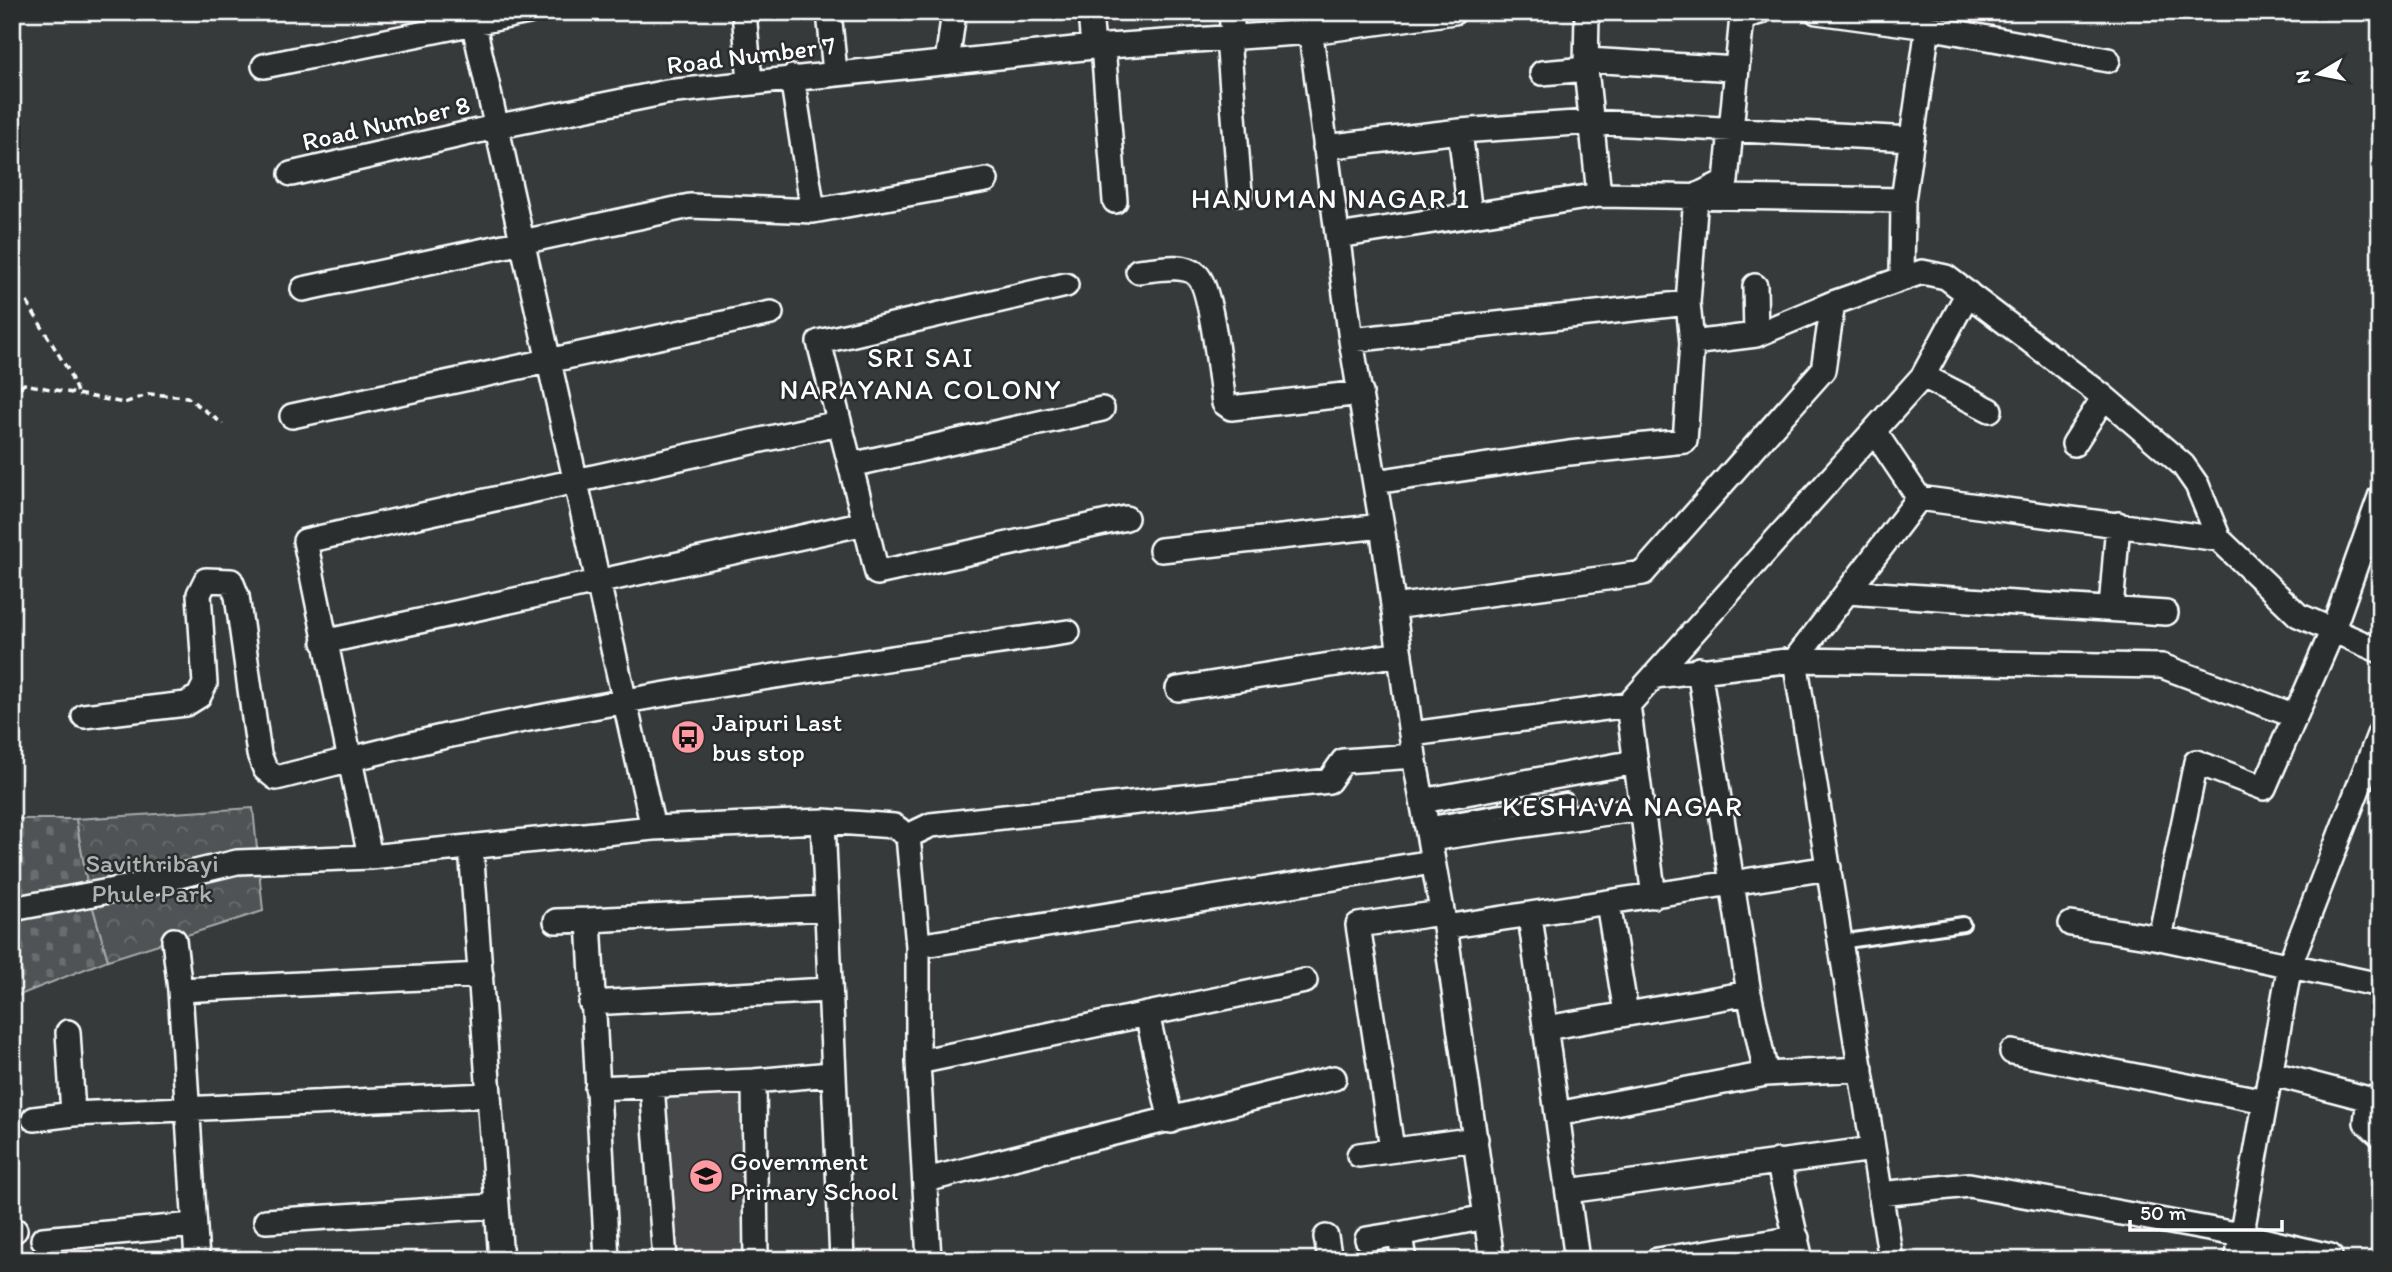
<svg xmlns="http://www.w3.org/2000/svg" width="2392" height="1272" font-family="Itim,sans-serif">
<style>
.built{fill:#444748}
.cemetery{fill:url(#cemetery-stones);stroke:#a8a9aa;stroke-width:2}
.park{fill:url(#park-crowns);stroke:#a8a9aa;stroke-width:2}
.lines{fill:none;stroke-linecap:round;stroke-linejoin:round}
.lane-casing{stroke:#fff;stroke-width:18}
.street-casing{stroke:#fff;stroke-width:28}
.path{stroke:#fff;stroke-width:3.5;stroke-dasharray:7 5;stroke-linecap:butt}
.lane{stroke:#2a2d2e;stroke-width:12}
.street{stroke:#2a2d2e;stroke-width:23}
.labels{text-anchor:middle;stroke-width:5;stroke-linejoin:round;paint-order:stroke}
.street-label{font-size:26px;fill:#fff;stroke:#2a2d2e}
.poi-label{font-size:26px;fill:#fff;stroke:#2a2d2e;text-anchor:start}
.park-label{font-size:26px;fill:#b0b2b2;stroke:#2a2d2e}
.neighbourhood-label{font-size:28px;letter-spacing:2px;fill:#fff;stroke:#2a2d2e}
</style>
<defs>
<pattern id="cemetery-stones" width="16" height="16" patternUnits="userSpaceOnUse" patternTransform="scale(1.75)"><rect width="16" height="16" fill="#505354"/><path d="M2 7V4a2 2 0 0 1 4 0v3zM10 15v-3a2 2 0 0 1 4 0v3z" fill="#6a6d6e"/></pattern>
<pattern id="park-crowns" width="20" height="18" patternUnits="userSpaceOnUse" patternTransform="scale(1.75)"><rect width="20" height="18" fill="#505354"/><path d="M2 6a3 3 0 1 1 6 0M12 15a3 3 0 1 1 6 0" fill="none" stroke="#6a6d6e"/></pattern>
</defs>
<rect width="100%" height="100%" fill="#373a3b"/>
<filter id="ink" filterUnits="userSpaceOnUse"><feTurbulence type="fractalNoise" baseFrequency=".0143" numOctaves="2"/><feDisplacementMap in="SourceGraphic" scale="14" xChannelSelector="R" yChannelSelector="G"/><feConvolveMatrix kernelMatrix="1 2 1 2 8 2 1 2 1" color-interpolation-filters="sRGB"/></filter>
<g filter="url(#ink)">
<path class="built" d="M744,1091L747,1260H673L661,1092Z"/>
<path class="cemetery" d="M12,819H76L89,894L108,960L12,998Z"/>
<path class="park" d="M253,808L263,911L108,960L89,894L76,819Z"/>
<g class="lines">
<g class="lane-casing">
<path id="lane" d="M1426,824L1566,800
M1840,942L1963,924"/>
</g>
<g class="street-casing">
<path id="street" d="M471,12L653,828
M744,12L750,82
M829,12L835,72
M1090,12L1093,47
M1231,12L1233,37
M1308,12L1351,340L1382,526L1414,756L1445,927L1492,1260
M1587,12L1586,69L1599,195
M1817,12L1928,27L2108,60
M1228,38L1240,193
M1103,46L1115,201
M1587,60L1736,69
M947,62L954,12
M264,66L528,12
M1542,73L1586,69
M792,77L813,211
M1460,131L1470,215
M1325,147L1460,131L1590,122L1912,139
M291,174L495,127L667,92L1093,47L1311,32L1454,12
M1338,236L1599,195L1903,200
M1138,271C1154,270 1184,262 1197,275C1212,288 1220,379 1224,403L1231,408L1361,393
M1902,278L1903,200L1928,27
M1755,286L1756,335
M303,289L690,206L813,211L986,180
M1351,340L1688,303
M1692,343L1756,335L1833,303L1922,272L1946,277L2104,397L2183,465L2197,485L2219,539L2298,615L2380,651
M1923,376L1990,410
M292,416L771,313
M1874,431L1919,498L2219,539
M2074,444L2104,397
M851,465L1102,409
M1375,482L1569,453L1685,441L1692,343L1688,303L1696,196L1726,181L1742,17L1760,12
M865,523L819,342L1066,285
M1161,550L1382,526
M1847,592L2166,613
M1393,607L1643,573L1823,370L1833,303
M2111,608L2118,524
M324,642L865,523L877,573L1126,518
M1699,669L1749,993L1766,1074
M1655,676L1795,660L2162,666L2295,716
M1178,689L1400,654
M84,716L186,704L199,696L205,684L199,594L206,580L231,581L237,596L259,754L265,769L276,778C333,764 389,749 446,736C651,692 860,663 1068,632
M1412,734L1628,705
M1422,801L1635,762
M823,821L842,1260
M908,836L931,825L1329,781L1343,761L1414,756
M1430,839L1641,808
M471,847L501,1260
M370,857L305,541L838,423
M1654,896L1628,705L1923,376L1968,293
M1608,903L1626,1013
M12,909L141,885L237,862L370,857L653,828L823,821L894,826L908,836L918,946V1062L929,1260
M1530,916L1577,1260
M556,921L589,920
M2071,924L2160,938L2380,985
M1445,927L1829,868
M2160,938L2196,762L2264,788L2332,632L2380,497
M174,940L180,990
M918,946L1432,862
M591,1003L828,990
M1147,1014L1171,1121
M1546,1028L1749,993
M68,1032L73,1114
M2012,1052L2265,1101
M918,1062L1305,981
M2270,1073L2369,1099L2366,1122L2380,1135
M754,1081L756,1260
M652,1085L665,1260
M597,1088L754,1081L831,1074
M1557,1114L1766,1074L1861,1069
M34,1119L73,1114L488,1095
M1392,1149L1358,925L1441,913
M1359,1155L1476,1139
M1778,1161L1801,1260
M926,1180L1334,1078
M1568,1191L1873,1149
M1880,1194L1969,1185L2241,1235L2330,1256
M266,1221L497,1206
M12,1231L15,1230
M1326,1237L1330,1260
M43,1239L194,1225
M1367,1239L1404,1233
M197,1260L180,990L481,975
M607,1260L589,920L826,908
M1404,1260L1401,1241L1404,1233L1486,1217
M1657,1260L1797,1238
M1891,1260L1795,660L1919,498
M2237,1260L2290,964L2380,732"/>
</g>
<path class="path" d="M27,302L68,370L79,397
M12,396L24,384L124,403L150,394L187,397L223,424"/>
<use href="#lane" class="lane"/>
<use href="#street" class="street"/>
</g>
</g>
<defs>
<g id="bus-disc" transform="scale(1.75)"><circle r="9.5" fill="#ff9aa2" stroke="#2a2d2e"/><path d="M-5-6H5V4H4V6H2V4H-2V6H-4V4H-5ZM-3.5-4V0h7V-4ZM-3.5 1.2v1.5H-2V1.2ZM2 1.2v1.5H3.5V1.2Z" fill="#111"/></g>
<g id="school-disc" transform="scale(1.75)"><circle r="9.5" fill="#ff9aa2" stroke="#2a2d2e"/><path d="M0-5L7-2L0 1L-7-2ZM-4 1L0 2.5L4 1V4Q0 6-4 4Z" fill="#111"/></g>
</defs>
<g fill-rule="evenodd">
<use href="#bus-disc" x="688" y="737"/>
<use href="#school-disc" x="706" y="1176"/>
</g>
<g class="labels">
<g class="street-label">
<text transform="translate(751 55) rotate(-7)" y="9">Road Number 7</text>
<text transform="translate(386 123) rotate(-13)" y="9">Road Number 8</text>
</g>
<g class="poi-label">
<text x="712" y="731">Jaipuri Last<tspan x="712" dy="30">bus stop</tspan></text>
<text x="730" y="1170">Government<tspan x="730" dy="30">Primary School</tspan></text>
</g>
<g class="park-label">
<text x="152" y="872">Savithribayi<tspan x="152" dy="30">Phule Park</tspan></text>
</g>
<g class="neighbourhood-label">
<text x="1331" y="208">HANUMAN NAGAR 1</text>
<text x="921" y="367">SRI SAI<tspan x="921" dy="32">NARAYANA COLONY</tspan></text>
<text x="1623" y="816">KESHAVA NAGAR</text>
</g>
</g>
<rect width="2392" height="1272" fill="none" stroke="#2a2d2e" stroke-width="42"/>
<rect x="21" y="21" width="2350" height="1230" fill="none" stroke="#fff" stroke-width="2.5" filter="url(#ink)"/>
<g transform="translate(2319 74) rotate(260)" stroke="#2a2d2e" stroke-width="5" paint-order="stroke">
<path d="M0-5L12 26L0 18L-12 26Z" fill="#ffffff"/>
<text y="-10" font-size="19" font-weight="bold" text-anchor="middle" fill="#ffffff">N</text>
</g>
<path d="M2130 1220v10h152v-10" fill="none" stroke="#ffffff" stroke-width="3.5"/>
<text x="2140" y="1220" font-size="21" fill="#ffffff" stroke="#2a2d2e" stroke-width="5" paint-order="stroke">50 m</text>
</svg>
